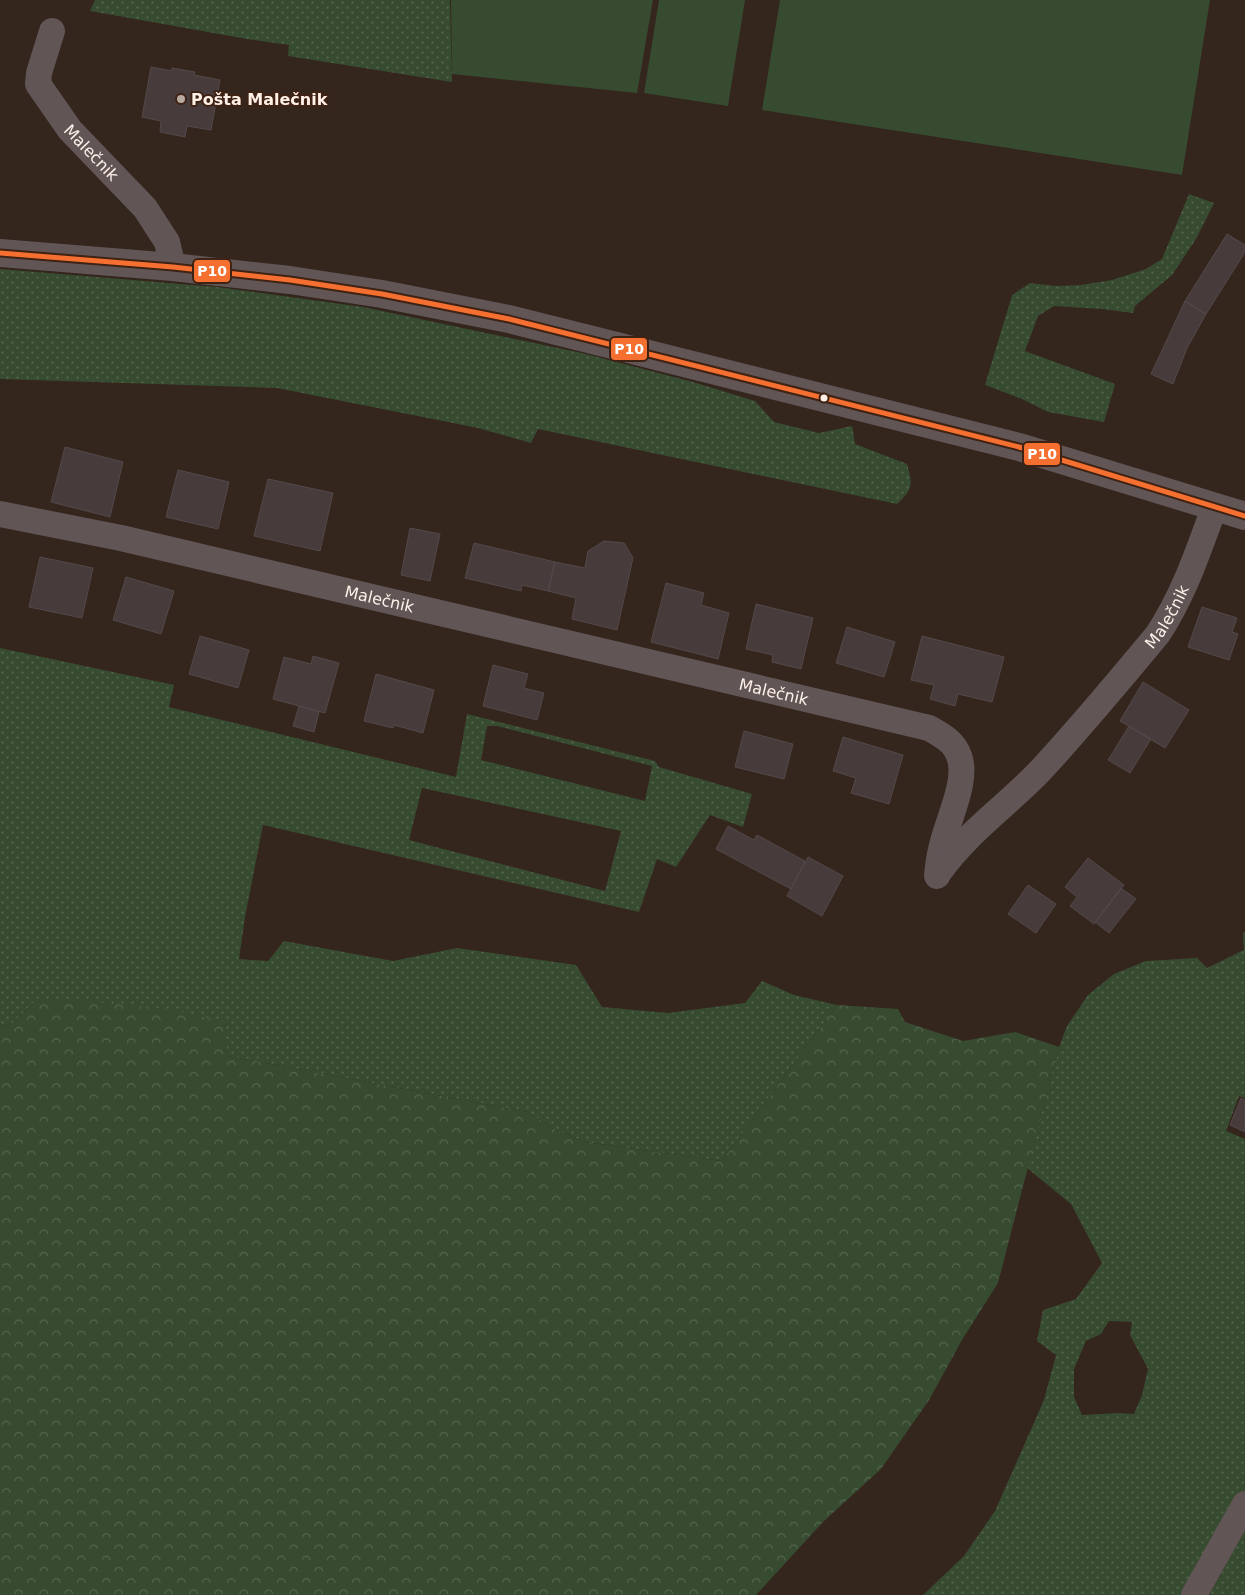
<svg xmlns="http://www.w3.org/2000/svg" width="1245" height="1595" font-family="'DejaVu Sans',sans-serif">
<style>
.grass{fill:url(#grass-dots);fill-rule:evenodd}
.forest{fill:url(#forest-crowns)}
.park{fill:#374b30}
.building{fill:#473c3b;stroke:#54494a}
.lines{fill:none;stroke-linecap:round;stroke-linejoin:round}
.minor{stroke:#615556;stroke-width:26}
.tertiary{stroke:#615556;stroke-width:28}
.bus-1-casing{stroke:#3e2213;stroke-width:9}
.bus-1{stroke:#f46f30;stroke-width:5}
.poi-dot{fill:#b8a9a1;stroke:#3e2213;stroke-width:2}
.bus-dot{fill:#fff0e8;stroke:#3e2213;stroke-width:2}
.labels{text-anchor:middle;stroke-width:4;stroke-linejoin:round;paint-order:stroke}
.poi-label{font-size:16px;font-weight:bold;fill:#fff0e8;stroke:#3e2213;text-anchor:start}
.street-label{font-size:16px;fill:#fff0e8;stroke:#3e2213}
.line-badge{stroke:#3e2213;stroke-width:2}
.badge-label{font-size:14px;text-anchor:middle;font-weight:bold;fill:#fff}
</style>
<defs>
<pattern id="grass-dots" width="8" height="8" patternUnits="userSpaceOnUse" patternTransform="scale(1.25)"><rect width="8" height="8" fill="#374b30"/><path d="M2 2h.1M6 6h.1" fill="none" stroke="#55654e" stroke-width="1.8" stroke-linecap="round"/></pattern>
<pattern id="forest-crowns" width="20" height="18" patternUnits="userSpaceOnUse" patternTransform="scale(1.25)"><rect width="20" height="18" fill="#374b30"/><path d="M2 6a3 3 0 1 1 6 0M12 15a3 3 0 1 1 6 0" fill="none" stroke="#55654e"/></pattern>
</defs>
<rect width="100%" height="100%" fill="#34251d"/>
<path class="grass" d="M95,0H450L452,82L288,56L289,45L247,39L90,11Z
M1189,194L1214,203L1196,239L1172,275L1135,306L1133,313L1102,309L1054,306L1038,316L1025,351L1115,384L1104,422L1048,412L1022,399L985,385L1012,295L1030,283L1056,286L1081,285L1112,280L1146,269L1162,259Z
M0,269L217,287L363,307L582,353L693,382L755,401L774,422L819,433L852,426L855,444L907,464C913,484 913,489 897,504L538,429L531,443L478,428L277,388L0,379Z
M0,648L174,685L169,707L456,777L467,714L655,761L659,767L752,794L743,827L710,815L676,867L657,859L639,912L263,825L245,917L239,959L268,961L284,941L393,961L457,948L576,965L602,1007L668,1013L745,1003L762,981L794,995L837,1005L722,1161L585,1142L554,1129L528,1112L228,1056L34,1002L13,1023L0,1027ZM487,726H497L652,766L645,801L481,760ZM422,788L621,831L605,891L409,840Z
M1245,932V1098L1239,1096L1226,1131L1245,1139V1491L1186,1595H923L964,1556L995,1511L1044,1400L1056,1355L1037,1341L1043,1310L1076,1299L1102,1263L1071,1204L1027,1168L1059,1047L1067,1026L1088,995L1114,974L1146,961L1197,958L1207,968L1244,950L1243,933ZM1109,1321L1132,1322L1130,1335L1148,1369L1142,1395L1134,1414L1118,1413L1082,1415L1074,1397V1369L1086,1341L1101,1334Z
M1245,1530V1595H1209Z"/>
<path class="forest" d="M75,1000L168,1009L224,1022L228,1056L528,1112L554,1129L585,1142L722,1161L837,1005L898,1009L905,1022L963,1041L1015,1032L1059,1047L998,1283L962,1340L929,1400L881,1469L823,1522L756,1595H0V1027L13,1023L34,1002Z"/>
<path class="park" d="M451,0H653L637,93L452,74Z
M659,0H745L728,106L644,93Z
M780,0H1210L1182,175L762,110Z"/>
<path class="building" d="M151,67L172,71V68L195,72L194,75L220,80L211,130L187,126L185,137L160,132L161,121L142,117Z
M1227,234L1245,245V252L1206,314L1185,301Z
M1185,301L1206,314L1187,348L1173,384L1151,374Z
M65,447L123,462L110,517L51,502Z
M178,470L229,482L218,529L166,517Z
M268,479L333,493L320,551L254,536Z
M410,528L440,534L430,581L401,575Z
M604,541L624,543L633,558L617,630L572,619L576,598L548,591L555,562L585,568L588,551Z
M474,543L555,562L548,591L522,585L521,591L465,578Z
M40,557L93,568L82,618L29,607Z
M126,577L174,591L161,634L113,620Z
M666,583L704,593L701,605L729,613L718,659L651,642Z
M756,604L813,618L801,669L772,662L773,655L746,649Z
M1202,607L1237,618L1232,632L1238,634L1229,660L1188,647Z
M847,627L895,642L884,677L836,663Z
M200,636L249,650L238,688L189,674Z
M922,636L1004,657L992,702L958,694L955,706L930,699L934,685L911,680Z
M313,656L339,663L325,713L273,699L284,657L311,664Z
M493,665L528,674L524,688L544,693L537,720L483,706Z
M376,674L434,690L423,733L394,725L393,728L364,721Z
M1143,682L1189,710L1165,748L1120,721Z
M299,706L319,712L314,732L293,726Z
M1129,726L1151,739L1130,773L1108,760Z
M744,731L793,744L784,779L735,767Z
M843,737L903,755L889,804L851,793L856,778L833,771Z
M728,826L754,840L757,835L805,861L791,889L716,849Z
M808,857L843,876L822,916L787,896Z
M1088,858L1124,885L1094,924L1070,906L1077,897L1065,887Z
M1028,885L1056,904L1036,933L1008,914Z
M1121,888L1136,899L1109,933L1095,922Z
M1241,1098L1245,1100V1132L1230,1125Z"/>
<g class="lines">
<g class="minor">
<path id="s1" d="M52,31L39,73L38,84L70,130L145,208L167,242L173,267"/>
<path id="s2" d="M0,514L121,538L929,728C941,735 954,741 959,756C968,778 950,816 944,838C940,851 938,863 937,876"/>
<path id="s3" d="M940,871C967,833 1006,806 1039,772C1080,728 1119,681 1158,634C1184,594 1198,552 1214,508"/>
<path d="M1194,1595L1245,1504"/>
</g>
<path class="tertiary" d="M0,253L173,267L290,280L382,294L509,319L1019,447L1245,516"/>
<g class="bus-1-casing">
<path id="bus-1" d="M0,253L173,267L290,280L382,294L509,319L1019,447L1245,516"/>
</g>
<use href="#bus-1" class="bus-1"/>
</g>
<circle class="poi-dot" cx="181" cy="99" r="5"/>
<circle class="bus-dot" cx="824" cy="398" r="4.5"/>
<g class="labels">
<g class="poi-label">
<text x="191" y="105">Pošta Malečnik</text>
</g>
<g class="street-label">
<text dy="6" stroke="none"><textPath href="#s1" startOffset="142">Malečnik</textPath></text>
<text dy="6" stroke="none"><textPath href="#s2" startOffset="389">Malečnik</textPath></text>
<text dy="6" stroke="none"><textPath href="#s3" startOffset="342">Malečnik</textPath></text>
<text dy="6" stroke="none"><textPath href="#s2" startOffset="794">Malečnik</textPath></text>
</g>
</g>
<g class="line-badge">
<rect x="193" y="259" width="38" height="24" rx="5" fill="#f46f30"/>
<rect x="610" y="337" width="38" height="24" rx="5" fill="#f46f30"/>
<rect x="1023" y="442" width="38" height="24" rx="5" fill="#f46f30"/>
</g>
<g class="badge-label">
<text x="212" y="276">P10</text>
<text x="629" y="354">P10</text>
<text x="1042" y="459">P10</text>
</g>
</svg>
